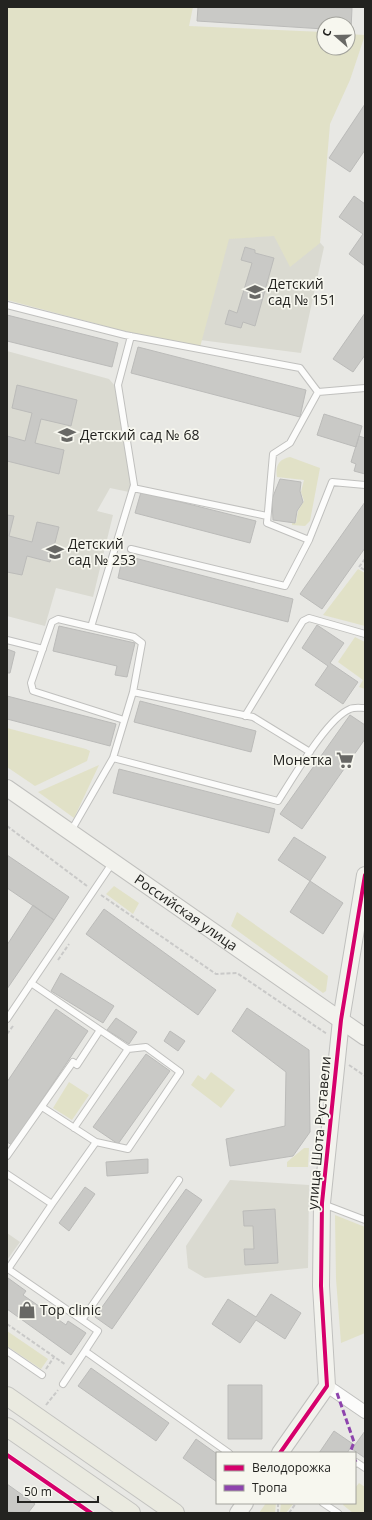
<svg xmlns="http://www.w3.org/2000/svg" width="372" height="1520" font-family="'Open Sans',sans-serif">
<style>
.built{fill:#dadad1}
.green{fill:#e1e1c7}
.building{fill:#c9c9c6;stroke:#bbbbb9}
.lines{fill:none;stroke-linecap:round;stroke-linejoin:round}
.lane-casing{stroke:#c0c0be;stroke-width:8}
.street-casing{stroke:#c0c0be;stroke-width:14}
.secondary-casing{stroke:#c0c0be;stroke-width:18}
.primary-casing{stroke:#c3c3c0;stroke-width:20}
.path{stroke:#c9c9c8;stroke-width:2;stroke-dasharray:4 2;stroke-linecap:butt}
.lane{stroke:#fcfcfb;stroke-width:6}
.street{stroke:#fcfcfb;stroke-width:12}
.secondary{stroke:#f2f2ed;stroke-width:16}
.primary{stroke:#eaeae0;stroke-width:18}
.quiet{stroke:#8e44ad;stroke-width:3;stroke-dasharray:6 3;stroke-linecap:butt}
.cycleway-casing{stroke:#f7f7ef;stroke-width:6}
.cycleway{stroke:#d6006c;stroke-width:4}
.labels{text-anchor:middle;stroke-width:3.5;stroke-linejoin:round;paint-order:stroke}
.poi-label{font-size:14px;fill:#232320;stroke:#f7f7ef;text-anchor:start}
.street-label{font-size:14px;fill:#232320;stroke:#f7f7ef}
</style>
<rect width="100%" height="100%" fill="#e8e8e4"/>
<path class="built" d="M218,206L301,222L324,247L301,353L185,338Z
M7,351L109,379L122,394L134,475L129,492L110,488L97,511L113,515L93,597L56,588L45,626L7,616Z
M230,1180L309,1185L308,1268L205,1278L188,1268L186,1246Z
M7,1233L20,1242L7,1260Z"/>
<path class="green" d="M7,7H193L189,26L324,32V48H348V34L365,35L350,80L330,124L320,243L290,267L274,236L229,239L199,351L7,300Z
M290,457L320,468L310,521L305,526L292,525V523H296L298,511L304,501L301,492L304,480L277,477C275,466 279,459 290,457Z
M358,569L365,573V626L323,615Z
M355,637L365,642V689L359,687L363,680L338,662Z
M7,728L86,749L90,751L87,761L35,786L7,767Z
M99,765L74,818L38,792Z
M114,886L139,903L133,914L106,894Z
M237,912L328,976L326,991L323,993L231,926Z
M211,1072L235,1090L221,1108L191,1085L198,1075L205,1080Z
M69,1082L89,1095L72,1120L53,1108Z
M304,1148H309L308,1167H287V1162Z
M335,1215L365,1227V1333L341,1343L336,1279Z
M7,1331L48,1359L41,1369L7,1346Z
M359,1483L365,1487V1513H353L343,1505L344,1503H355V1488Z
M266,1503H276L275,1513H259Z
M281,1503H294L286,1513H280Z"/>
<path class="building" d="M198,7L352,8L351,30H348V24H324V29L197,21Z
M365,104V150L350,172L329,158Z
M354,196L365,204V266L349,254L363,234L339,217Z
M245,247L255,250V253L274,258L255,326L243,322L241,328L225,324L229,310L237,313L252,263L241,260Z
M365,313V355L353,372L333,359Z
M7,315L118,343L112,367L7,341Z
M138,347L306,390L300,417L131,373Z
M17,385L77,400L71,426L41,419L35,443L64,450L59,474L7,461V436L25,441L32,413L12,408Z
M324,414L362,426L356,447L317,435Z
M359,436L365,438V474L354,471L356,464L351,462Z
M280,479L301,482L300,491L303,502L297,511L295,523L273,520L272,499Z
M141,492L256,521L250,543L135,513Z
M365,502V548L322,609L300,594Z
M7,515L14,516L9,536L32,542L37,522L59,527L50,562L27,556L22,575L7,572Z
M123,555L293,599L288,622L118,578Z
M317,625L344,643L330,663L358,682L343,704L315,685L328,666L302,648Z
M59,626L135,643L127,677L115,675L117,666L53,651Z
M7,649L15,652L10,673H7Z
M7,696L116,724L110,746L7,719Z
M140,701L256,731L251,752L134,722Z
M350,715L365,725V739L302,829L280,814Z
M119,769L275,809L269,833L113,793Z
M294,837L326,857L310,881L278,860Z
M7,855L69,897L54,920L7,888Z
M310,881L343,903L323,934L290,912Z
M33,905L54,920L7,989V945Z
M104,909L216,990L198,1015L86,934Z
M61,973L114,1006L103,1023L51,991Z
M247,1008L309,1050L310,1132L293,1156L230,1166L226,1139L285,1126L286,1072L232,1031Z
M56,1009L88,1031L12,1145L7,1142V1082Z
M116,1018L137,1032L129,1044L107,1030Z
M170,1031L185,1041L178,1051L164,1041Z
M146,1054L170,1071L118,1144L93,1127Z
M148,1159V1173L107,1176L106,1162Z
M85,1187L95,1194L69,1231L59,1223Z
M186,1189L202,1200L112,1329L95,1317Z
M275,1209L278,1263L245,1265L244,1249H254L253,1226H244L243,1211Z
M8,1278L26,1291L23,1295L66,1325L68,1321L86,1333L71,1355L7,1309Z
M271,1294L301,1313L285,1339L256,1320L240,1343L212,1324L228,1299L256,1317Z
M91,1368L169,1423L156,1441L78,1386Z
M228,1385H262V1439H228Z
M334,1431L353,1444L347,1453H319Z
M365,1431V1458L352,1449Z
M196,1439L217,1454V1482L183,1458Z
M7,1484L35,1504L28,1513L7,1512Z"/>
<g class="lines">
<g class="lane-casing">
<path id="lane" d="M7,305L125,335L300,368L318,392L365,388
M133,488L267,516
M309,540L267,523L273,454L290,443L318,392
M131,549L285,586L309,540L332,482L365,485
M91,627L134,485L118,385L131,336
M7,640L43,649
M245,716L303,621L309,618L365,634
M124,720L33,691L31,683L52,622L58,619L134,637L142,643L133,692
M113,758L278,801C292,780 327,718 350,709C354,707 360,708 365,708
M71,831L113,758L133,692L253,717L310,752
M7,1019L113,862
M100,1030L128,1049
M74,1128L128,1049L146,1047L180,1072L128,1149L96,1142
M7,1156L73,1062L77,1065L100,1030L31,983
M7,1174L52,1204L96,1142L42,1107
M52,1204L8,1269L98,1331L85,1351L229,1453
M323,1204L365,1220
M82,1320L179,1180
M7,1351L42,1375
M63,1384L85,1351
M355,1464L356,1462L365,1468
M323,1503L338,1513"/>
</g>
<g class="street-casing">
<path id="street" d="M327,1386L365,1412"/>
</g>
<g class="secondary-casing">
<g id="secondary">
<path id="s1" d="M7,788L365,1037"/>
<path d="M280,1453L327,1386L321,1286L322,1203L341,1020L365,875"/>
<path d="M238,1513L245,1503"/>
</g>
</g>
<g class="primary-casing">
<path id="primary" d="M7,1396L175,1513
M7,1427L131,1513"/>
</g>
<path class="path" d="M365,559L359,567L365,570
M7,826L87,886
M101,895L216,974L237,973L327,1034
M58,960L69,944
M7,1034L13,1026
M349,1065L365,1076
M7,1324L66,1365
M46,1369L54,1357
M46,1405L58,1390
M278,1513V1503
M289,1513L296,1503"/>
<use href="#lane" class="lane"/>
<use href="#street" class="street"/>
<use href="#secondary" class="secondary"/>
<use href="#primary" class="primary"/>
<path class="quiet" d="M337,1393L354,1442L351,1450L352,1453
M355,1460L356,1462"/>
<g class="cycleway-casing">
<path id="cycleway" d="M280,1453L327,1386L321,1286L322,1203L341,1020L365,875
M7,1455L91,1513"/>
</g>
<use href="#cycleway" class="cycleway"/>
</g>
<defs>
<g id="school-bare" transform="scale(1.38)"><path d="M0-5L7-2L0 1L-7-2ZM-4 1L0 2.5L4 1V4Q0 6-4 4Z" fill="#686865" stroke="#f7f7ef" stroke-width="2.5" paint-order="stroke"/></g>
<g id="supermarket-bare" transform="scale(1.38)"><path d="M-6-5.5h2.5l.6 2H6L4.5 2H-2.5L-4.4-4H-6ZM-1.5 3.2a1.3 1.3 0 1 0 .1 0ZM3 3.2a1.3 1.3 0 1 0 .1 0Z" fill="#686865" stroke="#f7f7ef" stroke-width="2.5" paint-order="stroke"/></g>
<g id="shop-bare" transform="scale(1.38)"><path d="M-5-2.5h2.3a2.7 3.5 0 0 1 5.4 0H5L5.5 6h-11ZM-1.5-2.5h3a1.5 2.3 0 0 0-3 0Z" fill="#686865" stroke="#f7f7ef" stroke-width="2.5" paint-order="stroke"/></g>
</defs>
<g fill-rule="evenodd">
<use href="#school-bare" x="255" y="292"/>
<use href="#school-bare" x="67" y="435"/>
<use href="#school-bare" x="55" y="552"/>
<use href="#supermarket-bare" x="345" y="760"/>
<use href="#shop-bare" x="27" y="1310"/>
</g>
<g class="labels">
<g class="poi-label">
<text x="268" y="289">Детский<tspan x="268" dy="16">сад № 151</tspan></text>
<text x="80" y="440">Детский сад № 68</text>
<text x="68" y="549">Детский<tspan x="68" dy="16">сад № 253</tspan></text>
<text x="332" y="765" text-anchor="end">Монетка</text>
<text x="40" y="1315">Top clinic</text>
</g>
<g class="street-label">
<text dy="5" stroke="none"><textPath href="#s1" startOffset="218">Российская улица</textPath></text>
<text transform="translate(319 1133) rotate(-85)" y="5">улица Шота Руставели</text>
</g>
</g>
<rect width="372" height="1520" fill="none" stroke="#232320" stroke-width="16"/>
<rect x="216" y="1452" width="140" height="52" fill="#f7f7ef" stroke="#a2a29c"/>
<rect x="224" y="1465" width="20" height="6" fill="#d6006c" stroke="#a2a29c"/>
<text x="252" y="1472" font-size="12" fill="#232320">Велодорожка</text>
<rect x="224" y="1485" width="20" height="6" fill="#8e44ad" stroke="#a2a29c"/>
<text x="252" y="1492" font-size="12" fill="#232320">Тропа</text>
<g transform="translate(336 36) rotate(290)"><circle r="19" fill="#f7f7ef" stroke="#a2a29c"/>
<path d="M0-3L7 15L0 10L-7 15Z" fill="#686865"/>
<text y="-6" font-size="11" font-weight="bold" text-anchor="middle" fill="#232320">С</text>
</g>
<path d="M18 1496v6h80v-6" fill="none" stroke="#232320" stroke-width="2"/>
<text x="24" y="1496" font-size="12" fill="#232320" stroke="#f7f7ef" stroke-width="3" paint-order="stroke">50 m</text>
</svg>
